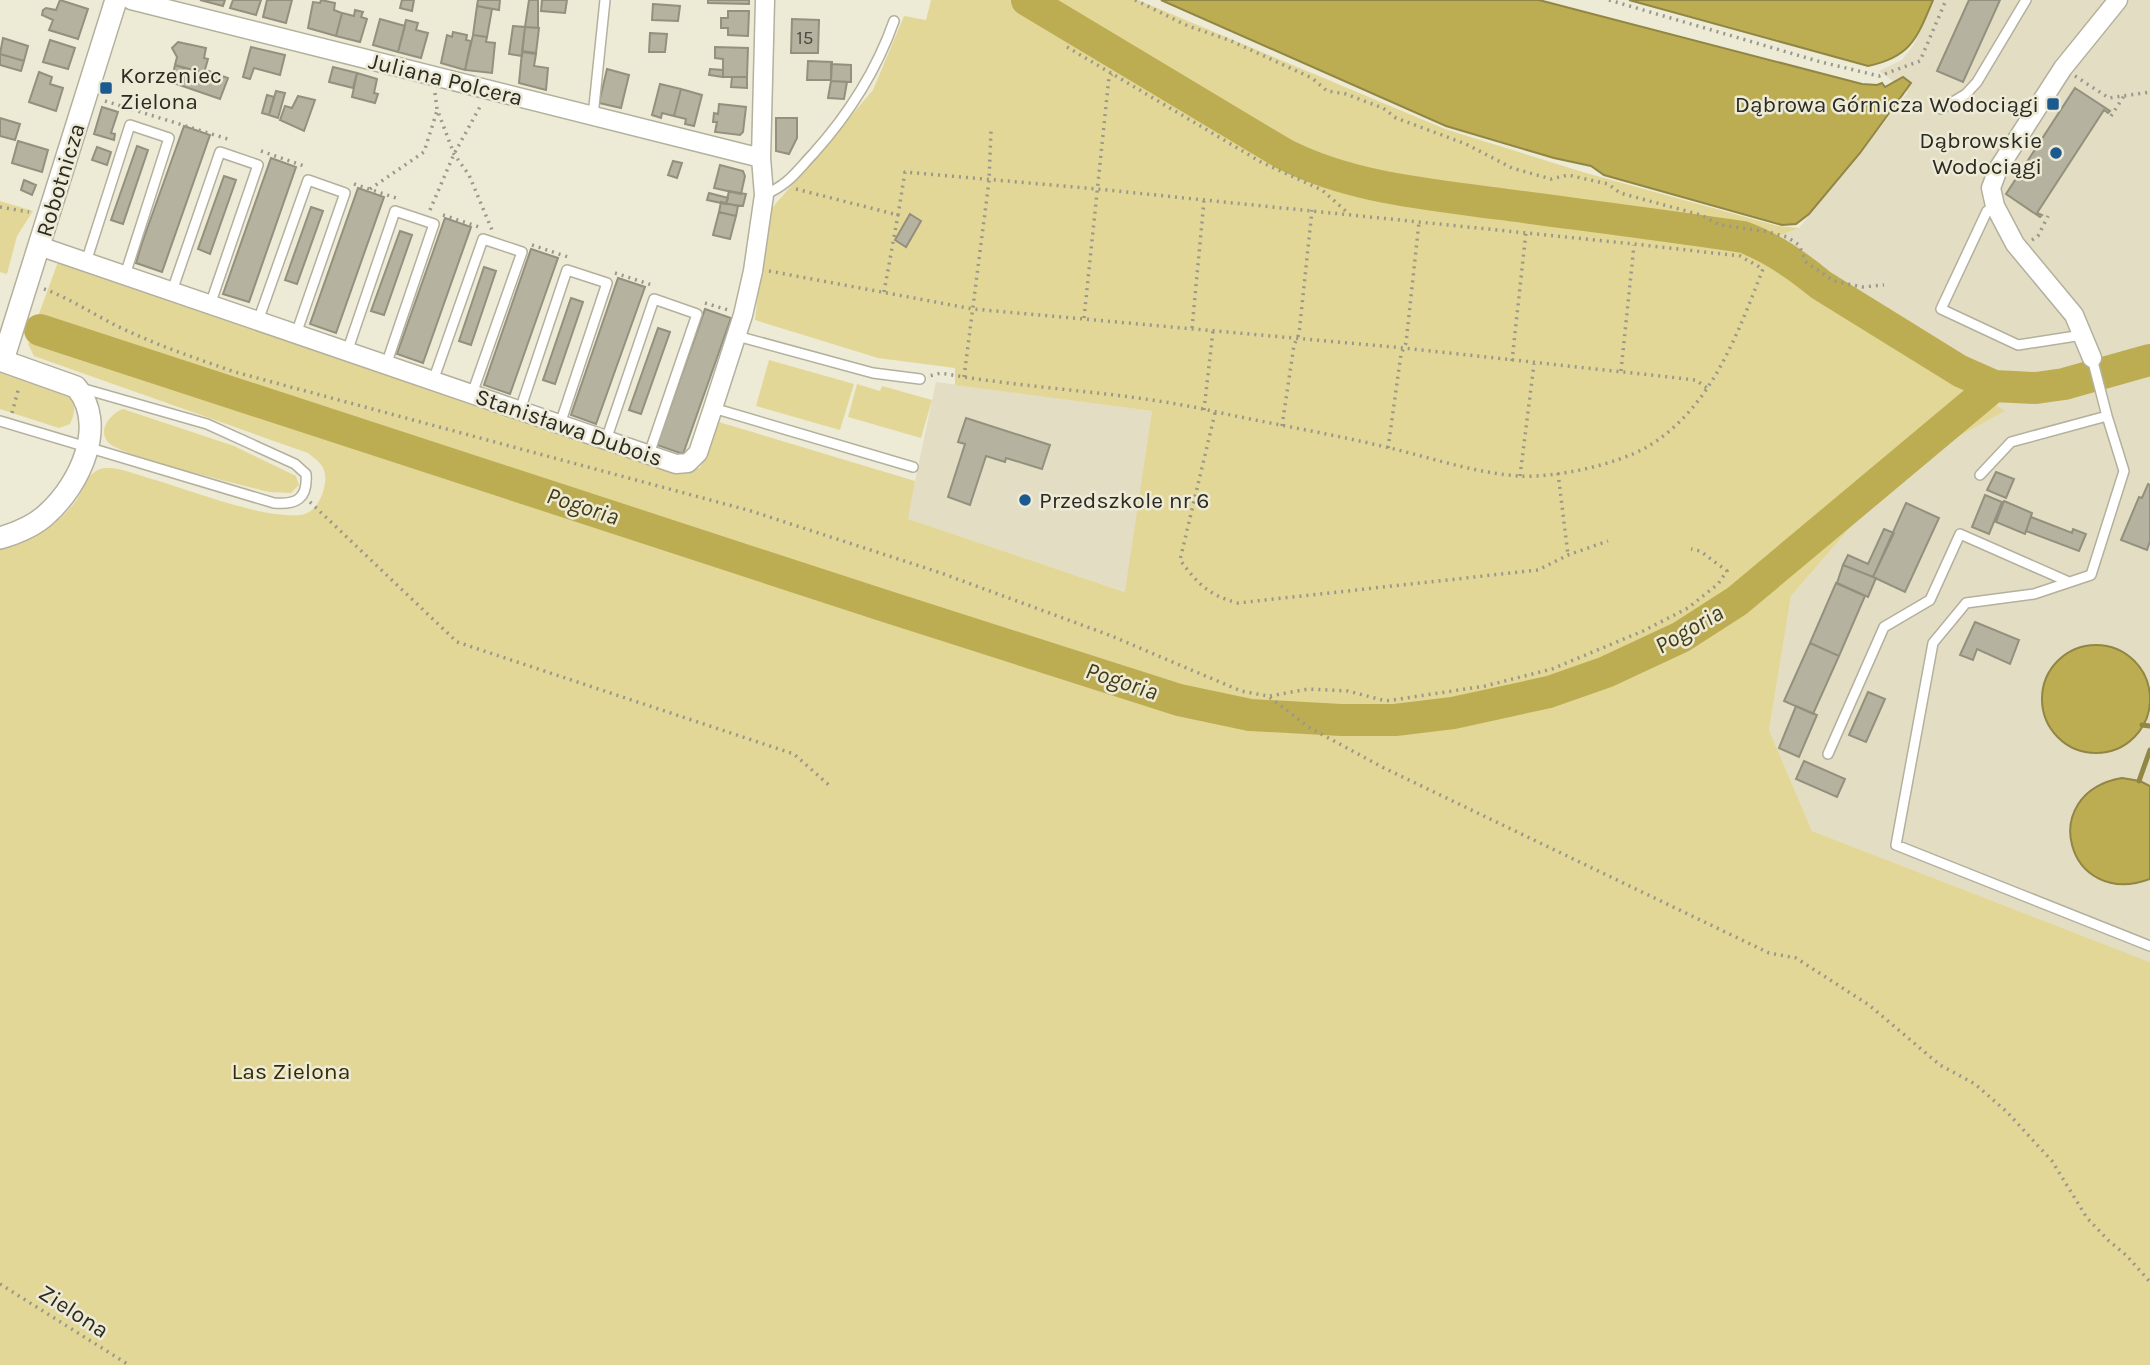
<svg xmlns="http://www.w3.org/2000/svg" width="2150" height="1365" font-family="Karla,sans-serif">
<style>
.built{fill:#e2ddc3}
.green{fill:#e3d797}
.water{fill:#bdad52;stroke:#918644;stroke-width:2}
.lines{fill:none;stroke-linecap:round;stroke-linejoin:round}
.stream{stroke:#918644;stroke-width:5}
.river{stroke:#bdad52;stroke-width:32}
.building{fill:#b6b2a0;stroke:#93907e;stroke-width:2}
.service-casing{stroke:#b4b09e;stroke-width:12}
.minor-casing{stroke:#b4b09e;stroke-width:21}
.tertiary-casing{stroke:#b4b09e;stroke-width:24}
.path{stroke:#9a988a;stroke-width:3.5;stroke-dasharray:2 5;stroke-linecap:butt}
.service{stroke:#fff;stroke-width:9}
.minor{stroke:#fff;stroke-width:18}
.tertiary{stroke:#fff;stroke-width:21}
.poi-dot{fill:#1b598f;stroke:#edead6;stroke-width:2.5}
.labels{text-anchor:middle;stroke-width:5;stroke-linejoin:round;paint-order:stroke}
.number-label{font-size:19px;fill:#4e4c42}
.poi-label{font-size:23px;fill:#2b2a23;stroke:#edead6;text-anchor:start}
.street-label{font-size:23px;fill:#2b2a23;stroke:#edead6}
.park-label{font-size:23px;fill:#332c03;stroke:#edead6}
.water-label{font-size:24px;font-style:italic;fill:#433c15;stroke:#edead6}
</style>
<rect width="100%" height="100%" fill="#edead6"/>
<path class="built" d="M1934,0H2150V962L1812,831L1769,730L1791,596L1867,508L1928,453L2004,411L1746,249L1799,228L1908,92L1879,71L1902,60L1913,46Z
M936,382L1152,411L1126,592L907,519Z"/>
<path class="green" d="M931,0H1014L1313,176L1338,181L1357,189L1757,244L1747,249L1845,305L2005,411L1928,453L1867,508L1791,596L1769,730L1812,831L2150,962V1365H0V549C28,544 58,525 75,502C84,490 87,470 105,468C120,467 138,475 152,479C190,490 263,519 301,515C316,513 323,496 325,483C327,468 320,462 308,453L34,356L28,344L32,338L44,339L166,377L666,542L1142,705L1290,733L1318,728L1273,707L1156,682L36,322L58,262L677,473L700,468L719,422L915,481L908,519L1125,592L1152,411L955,385V368L878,358L755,320L767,214L873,90L904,16L926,20Z
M1039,0H1138L1445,129L1586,173L1778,226L1799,228L1776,237L1305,160Z
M0,201L33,211L17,236L7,274L0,272Z
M769,360L854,384L840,430L756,406Z
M0,371L69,392C76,405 76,411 70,424L59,428L0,409Z
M857,384L880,391L882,386L932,400L921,438L848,417Z
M123,409L234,446L296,476L299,485L291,493L269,492C242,485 123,457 109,443C96,431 111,413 123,409Z"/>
<path class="water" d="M1161,0H1539L1862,84L1877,85L1882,83L1885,87L1903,77L1911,83L1860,153L1809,214L1796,224L1782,225L1604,175L1591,166L1554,158L1446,126Z
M1629,0H1933C1917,38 1911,57 1868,66Z
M2042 699a54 54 0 1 1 108 0a54 54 0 1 1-108 0Z
M2122,778L2140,781L2150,786V879C2067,910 2035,793 2122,778Z"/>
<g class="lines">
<path class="stream" d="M2142,725L2150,726
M2139,781L2150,750"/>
<path class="river" d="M1027,0L1284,154C1351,188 1427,194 1501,204C1582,215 1662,225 1743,237C1771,247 1798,266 1821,285L1960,371L1994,386
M40,330L882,605L1179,700L1250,715L1341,720H1395L1453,713L1549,692L1606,672L1681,637L1737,601L1994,386L2036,388L2064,384L2150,360"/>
</g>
<path class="building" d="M60,0L88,9L78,39L49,30L53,20L42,15L43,10L46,8L56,10Z
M200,0H225L223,6Z
M233,0H261L256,15L230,8Z
M267,0H292L286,23L263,17Z
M321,0L335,3L334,10L342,13L336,36L308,28L313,2L320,3Z
M402,0H414L412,11L400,8Z
M478,0H500L499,10L477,6Z
M529,0H538V28L525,27Z
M542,0H567L565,13L541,11Z
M708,0H749V4L708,3Z
M1969,0H2000L1963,82L1937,71Z
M653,4L680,6L678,21L652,20Z
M477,6L492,9L487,37L473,35Z
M355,10L363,12L361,17L367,19L360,42L336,36L342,13L354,16Z
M728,11H749L748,36L728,35V28H721V18H728Z
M380,19L405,26L398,52L373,45Z
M792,19L819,20L818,53H791Z
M406,20L418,23L416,30L428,33L421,58L398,52Z
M513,26L525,27L522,56L509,54Z
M525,27L539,28L536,53L522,51Z
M453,32L467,35L466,40L471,41L465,70L441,63L447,35L452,37Z
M650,33L667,34L665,52H649Z
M473,35L487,37L486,42L495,43L492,73L465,70Z
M3,38L28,46L24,61L0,54Z
M50,40L75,48L68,69L43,62Z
M178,42L206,48L204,58L208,59L204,73L175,65L177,57L172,48Z
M251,47L285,55L280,75L254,68L250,79L243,77Z
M715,47L748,48L747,77H723V59L715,58Z
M522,52L536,54L534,66L548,68L546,90L519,83Z
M0,54L24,61L21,71L0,65Z
M808,61L832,62L831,80H807Z
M831,64L851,65V82L831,81Z
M175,65L187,69L186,73L205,80L209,71L228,78L220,99L171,82Z
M333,67L357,73L353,88L329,82Z
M607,69L629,75L621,108L599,103Z
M710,69L723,70V77L709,75Z
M39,72L52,77L50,84L63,88L56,111L29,102Z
M357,73L377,79L374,93L378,94L375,103L352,97Z
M732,77H747V88L731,87Z
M831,81L847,82L844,99L828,98Z
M660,84L681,89L674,116L662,113L661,118L652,115Z
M2075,88L2110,111L2108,113L2104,110L2037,213L2042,215L2040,217L2006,194Z
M681,89L702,95L694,126L685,124L686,119L674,116Z
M276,91L285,93L278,118L269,115Z
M267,95L274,97L269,115L262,113Z
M298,96L315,100L304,131L280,120L285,106L292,108Z
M719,104L746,107L743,132L740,135L715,132L717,122H713L714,113L718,114Z
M102,107L118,112L111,133L115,134L114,140L94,134Z
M0,118L20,124L15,140L0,136Z
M776,118H797V138L789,154L776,151Z
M184,126L210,135L162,272L136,263L142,243Z
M18,141L48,150L42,172L12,163Z
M137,146L148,150L123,224L111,220Z
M97,147L111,152L107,165L92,160Z
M271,158L296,167L249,302L223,294Z
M673,161L682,163L677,178L668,175Z
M720,165L743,171L745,176L741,194L714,188Z
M224,176L236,180L210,254L198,249Z
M24,180L36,185L32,195L21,190Z
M358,188L384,197L336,333L310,324Z
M729,191L746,194L743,206L726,204Z
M709,193L728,198L726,204L707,200Z
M721,202L738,206L736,216L719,212Z
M311,207L323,211L297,284L285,280Z
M719,212L736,216L730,239L713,235Z
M910,214L921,221L906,247L895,240Z
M445,218L471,227L423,363L397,354Z
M400,231L412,235L384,315L371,311Z
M531,249L558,258L510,394L484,385Z
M484,267L496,271L471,345L459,341Z
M618,278L645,287L596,424L571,415Z
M571,298L583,302L555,384L543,380Z
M705,309L731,318L683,454L657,445Z
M658,328L670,332L641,414L629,410Z
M966,418L1050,445L1042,469L1006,458L1005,462L986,456L970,505L948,497L965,444L958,442Z
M1996,472L2014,479L2006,498L1987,490Z
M2148,484L2150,485V541L2147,550L2121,540L2139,497L2142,498Z
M1985,495L2002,502L1989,534L1972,527Z
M2004,501L2032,513L2025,534L1996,522Z
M1906,503L1939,518L1905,592L1873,577Z
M2031,517L2072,533L2073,529L2086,534L2079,551L2026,531Z
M1884,529L1894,533L1873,577L1843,565L1848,555L1868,564Z
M1843,565L1876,578L1868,597L1837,583Z
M1836,583L1865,596L1839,656L1810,643Z
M1975,622L2019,640L2010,664L1977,649L1973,660L1960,655Z
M1810,643L1839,656L1813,714L1784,701Z
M1868,692L1885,699L1866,742L1849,735Z
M1796,706L1817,715L1799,757L1779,748Z
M1804,761L1845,779L1837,797L1796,779Z"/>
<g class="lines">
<g class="service-casing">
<path id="service" d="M1941,109L1966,94L1977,82L2026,0
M593,116L605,0
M764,195C789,184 795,173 813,154C849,114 876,72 894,21
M1995,206L1987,211L1941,309L2018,345L2076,336L2083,332
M86,262L130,125L169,138L125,275
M172,291L220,152L258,165L210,305
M258,321L308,180L345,193L296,334
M737,336L873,373L920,379
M347,352L395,211L434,224L386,365
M433,381L483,239L522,252L472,394
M713,408L913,467
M520,410L567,270L607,283L560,424
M2107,416L2124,471L2091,575L2034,594L1966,603L1933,643L1896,845L2150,946
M0,421L274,503C296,505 308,499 306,474L295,464L207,424L81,388
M606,440L654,299L697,314L649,454
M1980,475L2011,442L2107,416L2092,358
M1828,754L1884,627L1930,600L1960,534L2069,582"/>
</g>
<g class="minor-casing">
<path id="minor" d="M131,0L761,158
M39,246L676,464L688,463L698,453L713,408L743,315L753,271L764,195L761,158L765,0
M2092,358L2074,315L2015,244L1995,206L1991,188L1998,169L2063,68L2118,0"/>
</g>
<g class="tertiary-casing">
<path id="tertiary" d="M0,360L76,387C108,424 80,484 48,513C36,525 17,533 0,538
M3,360L116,0"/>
</g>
<path class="path" d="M1135,0L1188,26L1229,40L1312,78L1327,91L1346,94L1383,108L1396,118L1466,144L1512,168L1551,179L1568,175L1608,184L1620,193L1701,215L1720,225L1764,231L1787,237L1799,245L1806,262L1834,281L1862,287L1884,285
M1609,0L1821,62L1879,76L1920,61L1946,0
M1067,47L1261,162L1322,190L1348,213
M2075,76L2109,98L2150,92
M435,93L437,109L454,154L469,175L492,230
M105,101L231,140
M2111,116L2124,96
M261,151L307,167
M354,184L396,198
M370,189L424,152L437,111
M796,189L898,215L905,172L1097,189L1634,244L1740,256L1763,269C1737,335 1711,409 1647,447C1615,465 1555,478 1519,476C1475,473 1432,458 1390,448C1328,433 1265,423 1203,409C1117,391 1028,389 941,373L929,376
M0,207L29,212
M430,210L454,154L481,105
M443,215L479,227
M2032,240L2038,236L2048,216
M532,245L568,257
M769,271L973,309L1404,348L1696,380L1707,388
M615,273L655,286
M44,289C69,298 93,314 117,326C156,345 195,358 235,372L751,511L941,573L1109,635L1241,691L1268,696L1310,728L1384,768L1769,953L1796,958L1869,1005L1940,1065L1975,1084L2007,1112L2052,1161L2087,1218L2109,1241L2126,1255L2150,1282
M884,292L898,215
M705,303L728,310
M1084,318L1109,77L1112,74
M1192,328L1204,201
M1512,361L1526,232
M1621,371L1634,245
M964,377L989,181L991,131
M1204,410L1213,331
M12,413L19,387
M1215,413L1180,560C1198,584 1208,595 1238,603L1538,570L1568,555L1608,541
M1282,426L1294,345L1299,334L1312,210
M1388,448L1401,354L1406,343L1419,222
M1558,473L1568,555
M1520,476L1534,364
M310,502L457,642L794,754L830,786
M1270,696L1308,689L1348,691L1386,701L1485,686L1552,669L1643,631L1688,608L1718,584L1727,571L1700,551L1691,549
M0,1284L129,1365"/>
<use href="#service" class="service"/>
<use href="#minor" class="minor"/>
<use href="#tertiary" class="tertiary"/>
</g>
<g class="poi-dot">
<rect x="99" y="81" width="14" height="14" rx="3.5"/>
<rect x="2046" y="97" width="14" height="14" rx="3.5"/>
<circle cx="2056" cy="153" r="7"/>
<circle cx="1025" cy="500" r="7"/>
</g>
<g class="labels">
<g class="number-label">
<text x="805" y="44">15</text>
</g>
<g class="poi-label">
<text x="120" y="83">Korzeniec<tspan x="120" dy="26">Zielona</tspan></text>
<text x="2039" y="112" text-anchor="end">Dąbrowa Górnicza Wodociągi</text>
<text x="2042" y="148" text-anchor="end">Dąbrowskie<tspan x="2042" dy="26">Wodociągi</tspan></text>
<text x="1039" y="508">Przedszkole nr 6</text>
</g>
<g class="street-label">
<text transform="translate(446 79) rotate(14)" y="8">Juliana Polcera</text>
<text transform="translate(60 180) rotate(-73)" y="8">Robotnicza</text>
<text transform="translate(569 427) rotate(19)" y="8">Stanisława Dubois</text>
<text transform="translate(74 1311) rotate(33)" y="8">Zielona</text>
</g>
<g class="park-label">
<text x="291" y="1079">Las Zielona</text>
</g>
<g class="water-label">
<text transform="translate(583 506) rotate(18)" y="8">Pogoria</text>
<text transform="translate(1689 629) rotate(-30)" y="8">Pogoria</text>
<text transform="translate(1122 681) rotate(18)" y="8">Pogoria</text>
</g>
</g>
</svg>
